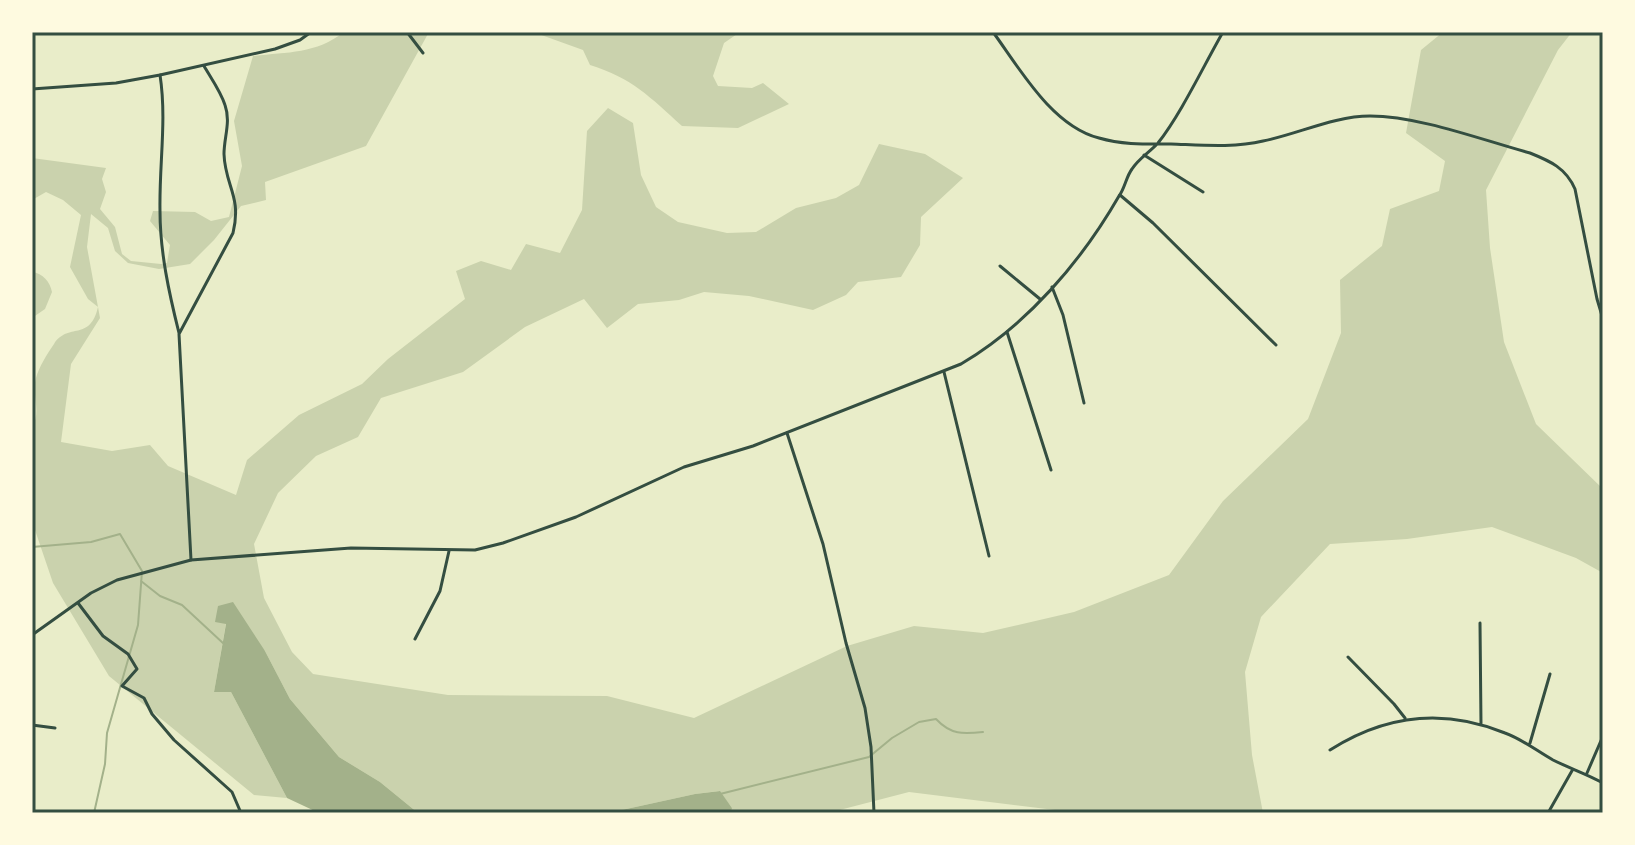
<svg xmlns="http://www.w3.org/2000/svg" width="1635" height="845" font-family="'Fira Sans',sans-serif">
<style>
.green{fill:#cad2ad}
.water{fill:#a3b18a}
.lines{fill:none;stroke-linecap:round;stroke-linejoin:round}
.stream{stroke:#a3b18a;stroke-width:2}
.minor{stroke:#344e41;stroke-width:3}
.tertiary{stroke:#344e41;stroke-width:3}
.neatline{fill:none;stroke:#344e41;stroke-width:3}
</style>
<rect width="100%" height="100%" fill="#e9edc9"/>
<path class="green" d="M344,32H429L366,146L265,182L266,200L241,206L214,240L190,264L159,269L128,263L115,251L108,228L91,214L87,247L100,318L71,364L61,442L112,451L150,445L168,466L236,495L247,460L299,415L362,384L388,359L465,299L456,271L481,261L511,270L526,244L560,253L582,210L587,131L608,108L633,123L641,175L656,207L678,222L727,233L756,232L796,208L836,198L859,185L879,144L925,154L963,178L921,217L920,245L901,277L858,282L846,295L813,310L749,296L704,292L679,300L638,304L607,328L584,299L525,327L463,372L381,398L358,437L316,456L278,493L254,544L264,598L292,652L313,674L448,695L607,696L694,718L847,646L914,626L983,633L1074,612L1169,575L1223,501L1308,419L1341,333L1340,280L1382,246L1390,209L1439,191L1445,161L1406,133L1421,50L1443,32H1572L1558,50L1486,190L1490,248L1504,342L1536,424L1603,489V573L1576,558L1492,527L1407,539L1330,544L1261,617L1245,672L1252,755L1263,813H1059L1055,810L909,792L828,813H731L732,808L719,791L695,794L608,813H418L380,782L339,757L290,699L265,651L226,623L214,692H231L287,798L254,795L109,676L53,583L35,530L32,520V427C42,412 31,394 36,378C39,367 47,354 54,344C68,322 90,342 98,307L88,299L70,267L81,215L63,200L46,192L32,200V158L106,168L102,179L106,192L100,209L115,227L122,254L131,261L161,264L167,263L170,245L150,221L153,211L195,212L211,221L229,217L242,166L234,121L253,56C287,52 316,54 344,32Z
M533,32H740L724,43L713,76L718,86L752,88L763,83L789,104L738,128L682,126C650,97 632,78 590,65L583,50Z
M32,272C43,273 50,282 52,292L45,309L32,318Z"/>
<path class="water" d="M233,602L265,651L290,699L339,757L380,782L418,813H319L287,798L231,692H214L226,624L215,622L218,606Z
M720,791L732,808L731,813H608L695,794Z"/>
<g class="lines">
<path class="stream" d="M32,547L91,542L120,534L142,571L138,625L107,733L105,764L94,813
M141,581L160,596L182,605L224,644
M720,794L869,757L892,738L919,722L936,719C951,735 963,734 983,732"/>
<path class="minor" d="M407,32L423,53
M160,75C167,120 159,165 160,211C160,252 169,293 179,333
M1144,155L1203,192
M1120,195L1153,223L1276,345
M1000,266L1040,299
M1052,287L1063,315L1084,403
M1007,332L1051,470
M944,372L989,556
M787,433L823,544L846,643L865,708L871,747L874,813
M191,560L179,334L233,233C242,196 225,186 224,154C224,137 231,122 225,105C221,92 211,78 204,66
M78,603L103,636L128,654L137,669L122,686L144,698L152,714L174,740L232,792L241,813
M1480,623L1481,725
M415,639L440,591L449,551
M1348,657L1394,704L1405,718
M32,725L55,728
M1530,743L1550,674
M1330,750C1385,715 1444,708 1505,733C1522,739 1537,751 1553,760C1569,768 1587,774 1603,783
M1587,773L1603,736
M1548,813L1573,769"/>
<path class="tertiary" d="M993,32C1020,69 1052,126 1099,138C1123,145 1147,144 1171,144C1201,145 1234,148 1263,141C1298,134 1334,116 1370,116C1419,116 1482,140 1530,153C1550,161 1566,168 1575,189L1597,299L1603,319
M32,89L116,83L160,75L275,49L300,40L311,32
M32,635L91,593L117,580L191,560L351,548L475,550L503,543L576,517L684,467L753,446L961,364C1027,325 1081,262 1119,196C1125,188 1126,177 1132,169C1139,158 1150,152 1158,143C1181,114 1204,65 1223,32"/>
</g>
<rect width="1635" height="845" fill="none" stroke="#fefae0" stroke-width="68"/>
<rect x="34" y="34" width="1567" height="777" class="neatline"/>
</svg>
